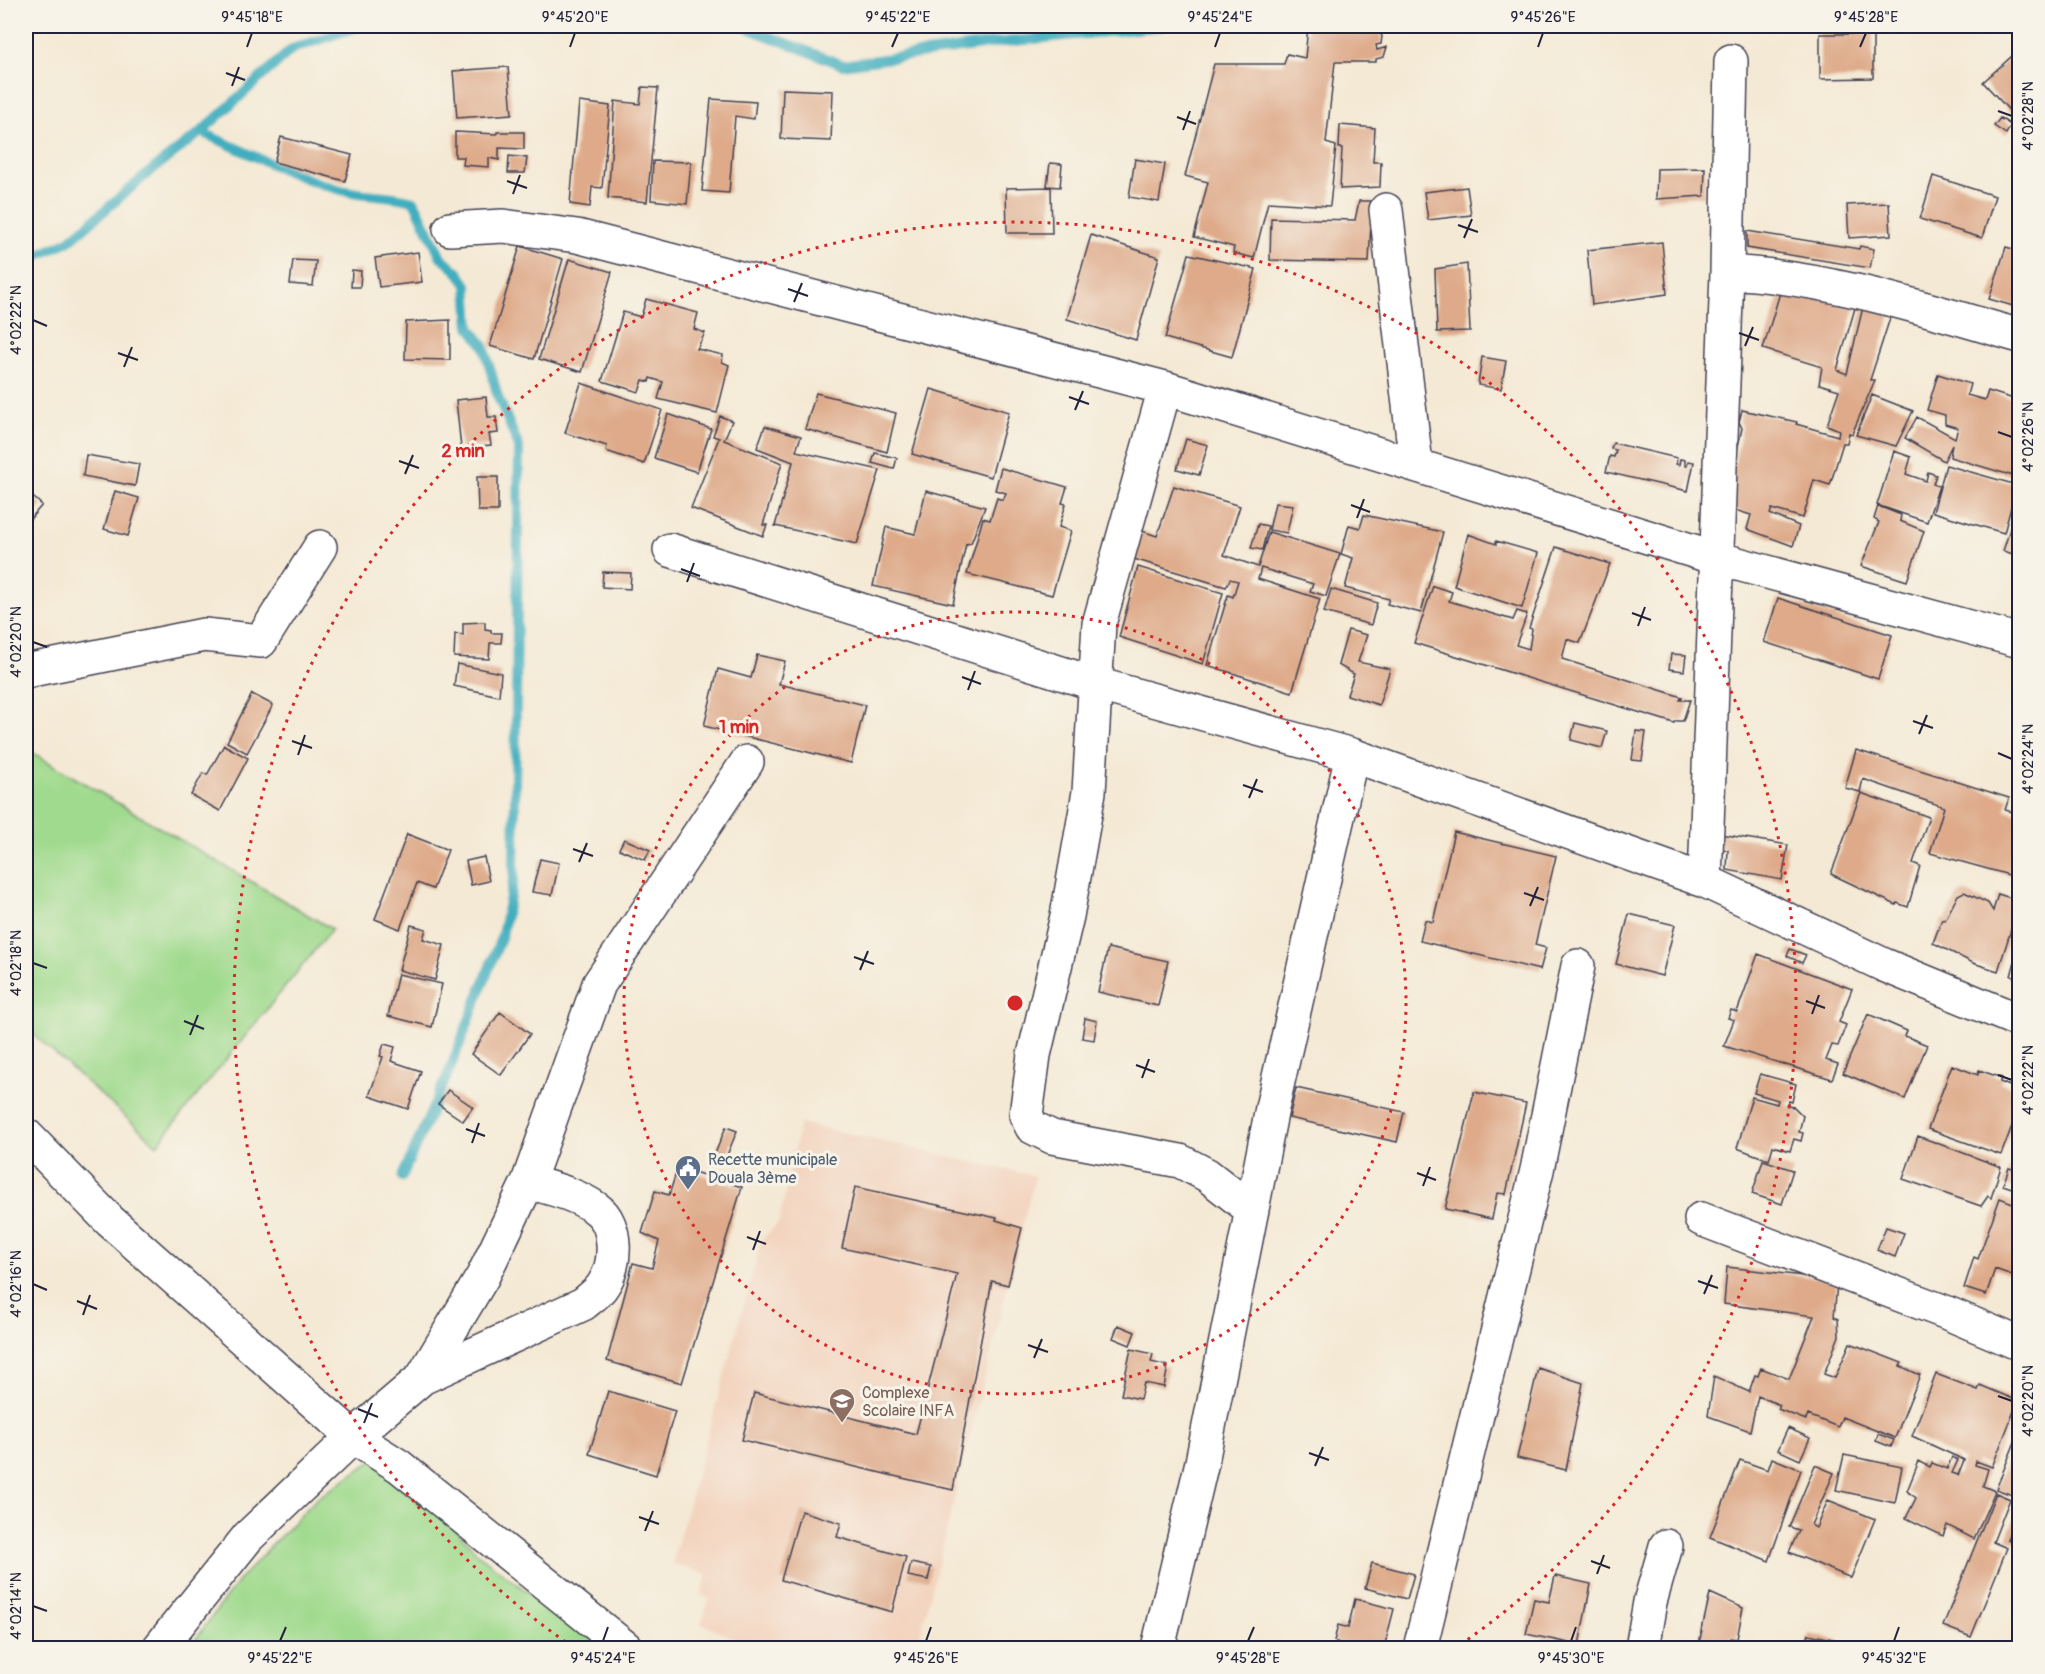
<svg xmlns="http://www.w3.org/2000/svg" width="2045" height="1674" font-family="Pangolin,sans-serif">
<style>
.built{fill:#f3d4bf}
.green{fill:#a0da8e;stroke:#617e64;stroke-width:1.5}
.lines{fill:none;stroke-linecap:round;stroke-linejoin:round}
.stream{stroke:#41aebf;stroke-width:10}
.building{fill:#deaa8a}
.minor-casing{stroke:#424052;stroke-width:36}
.minor{stroke:#fff;stroke-width:33}
.ticks{fill:none;stroke:#22223b;stroke-width:2}
.ring{fill:none;stroke:#d62828;stroke-width:3;stroke-dasharray:3 6}
.labels{text-anchor:middle;stroke-width:6;stroke-linejoin:round;paint-order:stroke}
.service-label{font-size:16px;fill:#4e5e75;stroke:#f7f3e8;text-anchor:start}
.education-label{font-size:16px;fill:#785e54;stroke:#f7f3e8;text-anchor:start}
.centre{fill:#d62828;stroke:#f7f3e8;stroke-width:3}
.ring-label{font-size:18px;text-anchor:middle;font-weight:bold;fill:#d62828;stroke:#f7f3e8;stroke-width:6;stroke-linejoin:round;paint-order:stroke}
.neatline{fill:none;stroke:#22223b;stroke-width:2}
.ticks-label{font-size:15px;text-anchor:middle;fill:#22223b}
</style>
<rect width="100%" height="100%" fill="#f7f3e8"/>
<filter id="ink" filterUnits="userSpaceOnUse"><feTurbulence type="fractalNoise" baseFrequency=".0167" numOctaves="2"/><feDisplacementMap in="SourceGraphic" scale="12" xChannelSelector="R" yChannelSelector="G"/><feConvolveMatrix kernelMatrix="1 2 1 2 8 2 1 2 1" color-interpolation-filters="sRGB"/></filter>
<filter id="wash" filterUnits="userSpaceOnUse"><feTurbulence type="fractalNoise" baseFrequency=".008" numOctaves="4" result="noise"/><feDisplacementMap in="SourceGraphic" scale="24" xChannelSelector="R" yChannelSelector="G"/><feGaussianBlur stdDeviation="1.35" result="paint"/><feColorMatrix in="noise" values="0 0 0 0 0 0 0 0 0 0 0 0 0 0 0 0 0 1.4 0 .05"/><feComposite in="paint" operator="in"/></filter>
<g filter="url(#wash)">
<rect width="100%" height="100%" fill="#f4e9d4"/>
<path class="built" d="M800,1123L1035,1176L917,1648H756L701,1623L710,1598L701,1595L707,1574L672,1564L762,1239L779,1222Z"/>
<path class="green" d="M26,749L332,929L157,1145L26,1028Z
M375,1459L411,1481L479,1555L574,1627L609,1648H189L238,1581L316,1499Z"/>
<g class="lines">
<path class="stream" d="M742,26L843,65L995,43L1164,26
M201,132C247,152 291,176 341,190C365,196 390,194 414,201L441,257L458,272L467,285L470,327L484,346L498,397L519,447L514,878L502,935L450,1069L402,1177
M26,261L69,241L153,169L201,132L292,49L360,26"/>
</g>
<g id="blocks">
<path class="building" d="M1308,26H1375L1382,36L1381,44L1376,45L1377,50L1387,47L1384,57L1376,59V62H1335L1326,143L1336,146L1330,206L1268,202L1254,258L1233,253L1234,247L1194,237L1208,182L1185,176L1214,64H1284L1287,54L1305,58Z
M1853,26H1880L1881,33L1873,34V78L1820,79V34H1854Z
M2020,49V122L1983,82Z
M508,67L512,114L457,118L453,71Z
M642,87L658,88L647,202L608,198L615,101L640,104Z
M783,89L833,91L831,141L781,139Z
M711,99L756,102L754,119L735,116L729,193L702,191Z
M579,102L610,106L602,188L592,187L590,207L570,204Z
M2000,118L2011,125L2006,134L1994,126Z
M1340,125L1375,128L1373,162H1381L1380,187L1340,189L1342,148H1339Z
M455,132L497,134V132H524V149L499,148V160L489,158V167L463,165L464,157H455Z
M281,137L352,155L345,181L274,162Z
M509,156L527,158L525,173H508Z
M1135,159L1165,164L1159,202L1129,197Z
M653,161L691,162L687,204L651,200Z
M1050,163L1062,164L1060,187L1047,186Z
M1705,168L1704,196L1656,199L1657,169Z
M1933,176L1995,196L1982,238L1920,219Z
M1051,187L1052,233H1007L1006,188Z
M1467,187L1471,215L1428,220L1424,192Z
M1359,201H1372L1369,262L1270,260L1271,218L1355,220Z
M1889,203L1891,235L1849,238L1847,205Z
M1747,231L1859,249L1860,246L1874,249L1870,268L1747,248Z
M1091,235L1159,257L1136,340L1067,319Z
M1662,242L1667,294L1592,305L1587,250Z
M520,246L563,259L534,359L490,346Z
M2006,247L2020,251V308L1989,299Z
M418,252L422,282L379,287L375,258Z
M1189,254L1256,269L1232,357L1165,338Z
M569,259L612,272L582,372L539,359Z
M293,260L316,261L313,286L290,284Z
M1467,264L1470,331L1437,332L1435,269Z
M352,270L361,271L360,287H351Z
M1782,286L1855,308L1837,370L1847,374L1863,307L1891,315L1870,380H1875L1852,434L1849,433L1847,443H1843L1830,485L1814,480L1803,518L1772,509L1770,514L1799,526L1793,546L1747,529L1751,515L1725,507L1742,428L1739,422L1742,410L1797,422L1796,424L1838,436L1839,430L1827,425L1839,390L1819,384L1822,367L1763,349Z
M646,299L698,313L694,329L705,333L697,349L723,355L722,362L729,365L717,413L658,399L663,382L650,378L649,382L643,380L639,392L602,381L623,312L641,317Z
M450,320V360L405,359L406,322Z
M1482,357L1506,361L1501,389L1478,385Z
M1938,374L1970,384L1967,395L1985,400L1988,391L2020,401V478L1950,457L1952,445L1944,461L1905,438L1917,417L1955,438L1958,428L1945,424V415L1927,410Z
M581,383L662,410L644,464L606,451L607,446L565,433Z
M931,389L1009,412L991,477L912,454Z
M816,393L896,413L887,452L805,429Z
M1872,395L1913,411L1896,446L1856,435Z
M486,397L488,417H496L498,433L489,434L491,445L461,448L456,400Z
M668,414L711,429L697,472L654,458Z
M720,416L732,421L724,440L782,463L763,525H767L763,536L691,508L719,438L713,436Z
M765,426L801,436L796,451L880,470L857,544L775,526L793,462L757,448Z
M1186,439L1208,445L1199,475L1177,469Z
M1613,443L1677,458L1676,464L1679,465L1680,459L1685,460V466H1687L1688,461L1694,462L1688,491L1606,472L1610,456L1614,457L1616,450L1611,449Z
M1894,451L1911,457L1906,474L1926,481L1928,472L1936,475L1933,484L1939,486L1927,522L1877,505Z
M875,453L897,458L894,469L872,463Z
M86,455L139,464L135,486L83,476Z
M1946,465L2017,485L2004,533L1933,512Z
M1001,468L1067,487L1062,503L1066,504L1059,527L1071,531L1052,595L967,574L983,518L990,520L997,498L1003,500L1006,493L995,490Z
M477,477H498V511H478Z
M1174,486L1240,506L1224,555L1258,567L1269,532L1340,554L1326,596L1310,591L1313,584L1261,568L1258,579L1320,599L1292,692L1207,665L1228,595L1233,597L1238,581L1230,579L1226,587L1134,559L1142,531L1157,536Z
M26,491L42,505L26,524Z
M115,491L139,498L128,536L104,529Z
M926,491L985,507L971,543L966,544L953,604L873,586L886,527L915,534Z
M2020,498V556L2003,551Z
M1275,503L1293,505L1287,533L1269,530Z
M1878,506L1901,515L1900,521L1924,531L1907,581L1861,566L1879,522L1874,519Z
M1364,515L1443,532L1421,613L1387,604L1389,599L1345,588L1353,558L1341,554L1349,525L1360,528Z
M1258,524L1268,526L1262,550L1251,548Z
M1468,534L1496,544V541L1538,553L1522,608L1454,586Z
M1556,547L1610,564L1580,643L1567,639L1562,659L1682,697L1680,700H1690L1683,721H1675L1674,723L1414,643L1433,586L1452,592L1449,601L1513,620L1517,611L1527,614L1516,645L1529,649L1532,629L1529,628Z
M1138,567L1223,593L1203,664L1119,637Z
M603,572L631,573L630,589L602,587Z
M1331,589L1377,603L1371,625L1324,612Z
M1778,598L1892,635L1878,679L1764,642Z
M485,622V629L491,630V633H502L501,643H490L489,659L454,657L455,634L463,635V623Z
M1348,630L1367,635L1358,662L1390,669L1379,705L1347,695L1354,674L1338,665Z
M1671,654L1686,655L1684,671L1669,669Z
M757,655L785,661L779,684L865,705L851,763L704,726L718,669L751,678Z
M457,664L501,673L499,696L454,686Z
M252,694L273,705L247,753L227,742Z
M1575,723L1607,731L1602,748L1571,740Z
M1636,731L1646,732L1642,761L1632,760Z
M224,745L248,758L220,811L191,795L203,773L207,775Z
M1856,750L2009,798L2005,810L2020,814V878L1930,853L1944,807L1863,779L1860,792L1845,788Z
M1861,793L1929,817L1913,863L1920,866L1908,907L1897,903L1896,905L1831,874Z
M1454,832L1556,856L1535,945L1546,948L1540,970L1420,941L1425,920L1433,922Z
M407,834L448,850L433,889L417,883L400,929L375,919Z
M1720,834L1788,845L1782,880L1727,870L1728,850L1717,848Z
M624,839L650,850L645,860L619,849Z
M484,857L489,881L471,885L466,861Z
M540,859L559,863L552,895L532,892Z
M1964,892L1988,903L1993,911L1998,894L2020,901L1998,971L1973,963L1933,943L1942,919L1945,920L1958,895Z
M1629,914L1675,925L1662,976L1616,964Z
M411,925L426,929L423,939L444,945L435,980L399,970Z
M2020,943V979L2011,976Z
M1108,948L1168,961L1158,1006L1098,992Z
M1790,949L1806,955L1802,963L1787,956Z
M1758,954L1852,989L1839,1022L1846,1025L1838,1046L1832,1045L1826,1060L1838,1064L1832,1079L1724,1046L1734,1020L1728,1018L1731,1010L1737,1012Z
M398,974L442,984L432,1027L388,1016Z
M500,1012L530,1034L501,1075L471,1054Z
M1868,1014L1907,1031L1905,1036L1927,1045L1905,1099L1843,1073Z
M1085,1018L1097,1021L1094,1040L1082,1038Z
M384,1044L395,1047L391,1061L421,1071L408,1109L369,1096L383,1057L380,1056Z
M1952,1065L1978,1075L1979,1070L2002,1078L2000,1082L2015,1088L2020,1077V1105L2001,1155L1928,1129Z
M1760,1074L1796,1084L1792,1102L1789,1101L1787,1106L1794,1107L1803,1116L1799,1132L1803,1133L1801,1141L1794,1139L1790,1151L1773,1146L1769,1160L1737,1148L1752,1097L1777,1104L1778,1100L1754,1093Z
M1296,1088L1404,1112L1397,1142L1289,1118Z
M448,1090L473,1107L463,1121L438,1104Z
M1474,1092L1526,1103L1506,1194L1497,1193L1492,1219L1445,1209Z
M726,1127L737,1131L725,1160L714,1156Z
M1918,1136L2001,1167L1991,1198L1988,1196L1981,1206L1903,1179Z
M1763,1160L1793,1170L1782,1204L1752,1194Z
M678,1167L742,1187L682,1383L607,1361L633,1263L652,1268L659,1241L642,1233L655,1191L669,1195Z
M2009,1168L2020,1171V1191L2003,1185Z
M855,1187L997,1218L996,1220L1022,1228L1008,1285L992,1281L953,1490L742,1440L754,1393L916,1434L957,1274L842,1248Z
M2000,1198L2020,1206V1278L1995,1269L1986,1295L1964,1288L1974,1257L1978,1259Z
M1886,1227L1904,1233L1895,1257L1877,1250Z
M1727,1267L1820,1278L1837,1284L1834,1317L1838,1319L1839,1336L1824,1374L1835,1378L1850,1343L1902,1363L1900,1366L1920,1375L1895,1438L1842,1417L1838,1427L1808,1415L1806,1420L1778,1409L1780,1405L1758,1396L1750,1431L1708,1416L1714,1376L1749,1392L1755,1375L1758,1376L1761,1368L1789,1379L1814,1316L1724,1304Z
M1118,1325L1135,1332L1130,1345L1113,1338Z
M1131,1349L1153,1354L1151,1362L1168,1366L1164,1387L1144,1383L1140,1399L1121,1395Z
M1538,1368L1583,1383L1566,1470L1517,1458Z
M1936,1374L1978,1390L1980,1385L2018,1401L1992,1467L1976,1461L1975,1465L1988,1469L1983,1486L1995,1491L1974,1539L1947,1525L1943,1536L1906,1518L1916,1498L1907,1491L1919,1461L1930,1467L1932,1463L1947,1469L1952,1457L1958,1460L1952,1473L1958,1475L1964,1460L1912,1436Z
M608,1391L675,1411L656,1475L589,1454Z
M1788,1428L1810,1438L1800,1460L1778,1450Z
M2019,1432H2020V1498L1996,1489Z
M1878,1434L1894,1440L1891,1447L1876,1441Z
M1844,1455L1902,1467L1895,1503L1836,1490Z
M1772,1458L1801,1470L1769,1561L1710,1537L1740,1460L1768,1470Z
M1815,1465L1834,1473L1811,1525L1816,1528L1828,1500L1875,1519L1851,1578L1789,1552L1799,1530L1789,1527Z
M1996,1493L2010,1499L1993,1542L2007,1548L1971,1637L1943,1626Z
M2020,1507V1544L2007,1539Z
M801,1511L841,1523L837,1537L906,1557L892,1612L781,1580Z
M911,1563L931,1567L928,1580L908,1576Z
M1372,1563L1414,1574L1407,1599L1365,1588Z
M1555,1576L1591,1584L1579,1645L1526,1634L1534,1599L1549,1602Z
M1710,1593L1743,1608L1737,1639L1731,1638L1729,1648H1698Z
M1355,1599L1394,1609L1384,1648H1351L1334,1641L1338,1625L1348,1628Z
M1809,1634L1842,1641V1644L1854,1648H1805Z"/>
</g>
</g>
<g filter="url(#ink)">
<use href="#blocks" fill-opacity="0" stroke="#424052" stroke-width="1.5"/>
<g class="lines">
<g class="minor-casing">
<path id="minor" d="M1386,210L1416,464
M450,229L503,226L577,236L1165,388L1716,558L2020,641
M1727,272C1827,277 1923,308 2020,336
M1165,388L1099,624L1089,792L1067,916L1034,1055L1026,1115L1032,1127L1052,1137L1180,1161L1207,1175L1252,1210
M670,550L1096,684L1352,755L1705,881L1884,965L2020,1021
M26,671L204,635L261,641L320,547
M1705,881L1727,272L1731,61
M26,1135L110,1221L353,1437L399,1466L626,1648
M1701,1219L1945,1312L2020,1344
M422,1378L583,1304C589,1299 599,1292 603,1285C617,1265 618,1224 597,1209C576,1194 553,1189 528,1182
M159,1648L248,1537L353,1437L422,1378L483,1276L528,1182L599,984L747,762
M1158,1648L1202,1462L1272,1108L1352,755
M1420,1648L1537,1170L1578,966
M1642,1648L1650,1602L1666,1546"/>
</g>
<use href="#minor" class="minor"/>
</g>
</g>
<path class="ticks" d="M247,47L252,33M570,47L575,33M892,47L898,33M1215,47L1220,33M1538,47L1543,33M1860,47L1866,33M226,73L245,80M232,86L239,67M1998,111L2012,116M1177,117L1196,124M1183,130L1190,111M507,181L527,188M513,194L520,175M1458,225L1478,232M1464,238L1472,219M788,289L808,296M794,302L802,283M33,320L47,326M1739,333L1759,340M1745,346L1753,327M118,353L138,360M124,367L132,347M1069,397L1089,404M1075,410L1083,391M1998,432L2012,437M399,461L419,468M405,474L413,455M1351,505L1370,512M1357,518L1364,499M681,569L700,576M687,582L694,563M1632,613L1651,620M1638,626L1645,607M33,642L47,647M962,677L981,684M968,690L975,671M1913,721L1933,728M1919,734L1927,715M292,741L312,748M1998,753L2012,759M298,755L305,735M1243,785L1263,792M1249,798L1257,779M573,849L593,856M579,862L587,843M1524,893L1544,900M1530,906L1538,887M854,957L874,964M33,963L47,968M860,970L868,951M1806,1001L1825,1008M1812,1014L1819,995M184,1021L204,1029M190,1035L198,1015M1136,1065L1155,1072M1998,1075L2012,1080M1142,1078L1149,1059M466,1129L485,1136M472,1143L479,1123M1417,1173L1436,1180M1423,1186L1430,1167M747,1237L766,1244M753,1250L760,1231M1698,1281L1718,1288M33,1284L47,1290M1704,1294L1712,1275M77,1301L97,1309M83,1315L90,1295M1028,1345L1048,1352M1034,1358L1042,1339M1998,1396L2012,1401M358,1409L378,1417M364,1423L372,1403M1309,1453L1329,1460M1315,1466L1323,1447M639,1517L659,1524M645,1531L653,1511M1591,1561L1610,1568M1597,1574L1604,1555M33,1606L47,1611M280,1641L286,1627M603,1641L608,1627M926,1641L931,1627M1248,1641L1254,1627M1571,1641L1576,1627M1894,1641L1899,1627"/>
<g class="ring">
<circle cx="1015" cy="1003" r="391"/>
<path d="M573 1647A781 781 0 1 1 1457 1647"/>
</g>
<defs>
<g id="civic-pin" transform="scale(1.35)"><path d="M0 17L-7.5 6A9.5 9.5 0 1 1 7.5 6Z" fill="#5c6f8a" stroke="#f7f3e8"/><path d="M-.6-6.5H3V-4.5H.6V-3L4-1V1h2V6H-6V1h2V-1L-.6-3ZM-1.2 2.5V6h2.4V2.5Z" fill="#fff"/></g>
<g id="school-pin" transform="scale(1.35)"><path d="M0 17L-7.5 6A9.5 9.5 0 1 1 7.5 6Z" fill="#8d6e63" stroke="#f7f3e8"/><path d="M0-5L7-2L0 1L-7-2ZM-4 1L0 2.5L4 1V4Q0 6-4 4Z" fill="#fff"/></g>
</defs>
<g fill-rule="evenodd">
<use href="#civic-pin" x="688" y="1168"/>
<use href="#school-pin" x="842" y="1401"/>
</g>
<g class="labels">
<g class="service-label">
<text x="708" y="1165">Recette municipale<tspan x="708" dy="18">Douala 3ème</tspan></text>
</g>
<g class="education-label">
<text x="862" y="1398">Complexe<tspan x="862" dy="18">Scolaire INFA</tspan></text>
</g>
</g>
<circle cx="1015" cy="1003" r="9" class="centre"/>
<g class="ring-label">
<text x="463" y="457">2 min</text>
<text x="739" y="733">1 min</text>
</g>
<rect width="2045" height="1674" fill="none" stroke="#f7f3e8" stroke-width="66"/>
<rect x="33" y="33" width="1979" height="1608" class="neatline"/>
<g class="ticks-label">
<text x="252" y="22">9°45'18"E</text>
<text x="575" y="22">9°45'20"E</text>
<text x="898" y="22">9°45'22"E</text>
<text x="1220" y="22">9°45'24"E</text>
<text x="1543" y="22">9°45'26"E</text>
<text x="1866" y="22">9°45'28"E</text>
<text transform="translate(2028 116) rotate(-90)" y="5">4°02'28"N</text>
<text transform="translate(16 320) rotate(-90)" y="5">4°02'22"N</text>
<text transform="translate(2028 437) rotate(-90)" y="5">4°02'26"N</text>
<text transform="translate(16 642) rotate(-90)" y="5">4°02'20"N</text>
<text transform="translate(2028 759) rotate(-90)" y="5">4°02'24"N</text>
<text transform="translate(16 963) rotate(-90)" y="5">4°02'18"N</text>
<text transform="translate(2028 1080) rotate(-90)" y="5">4°02'22"N</text>
<text transform="translate(16 1284) rotate(-90)" y="5">4°02'16"N</text>
<text transform="translate(2028 1401) rotate(-90)" y="5">4°02'20"N</text>
<text transform="translate(16 1606) rotate(-90)" y="5">4°02'14"N</text>
<text x="280" y="1663">9°45'22"E</text>
<text x="603" y="1663">9°45'24"E</text>
<text x="926" y="1663">9°45'26"E</text>
<text x="1248" y="1663">9°45'28"E</text>
<text x="1571" y="1663">9°45'30"E</text>
<text x="1894" y="1663">9°45'32"E</text>
</g>
</svg>
